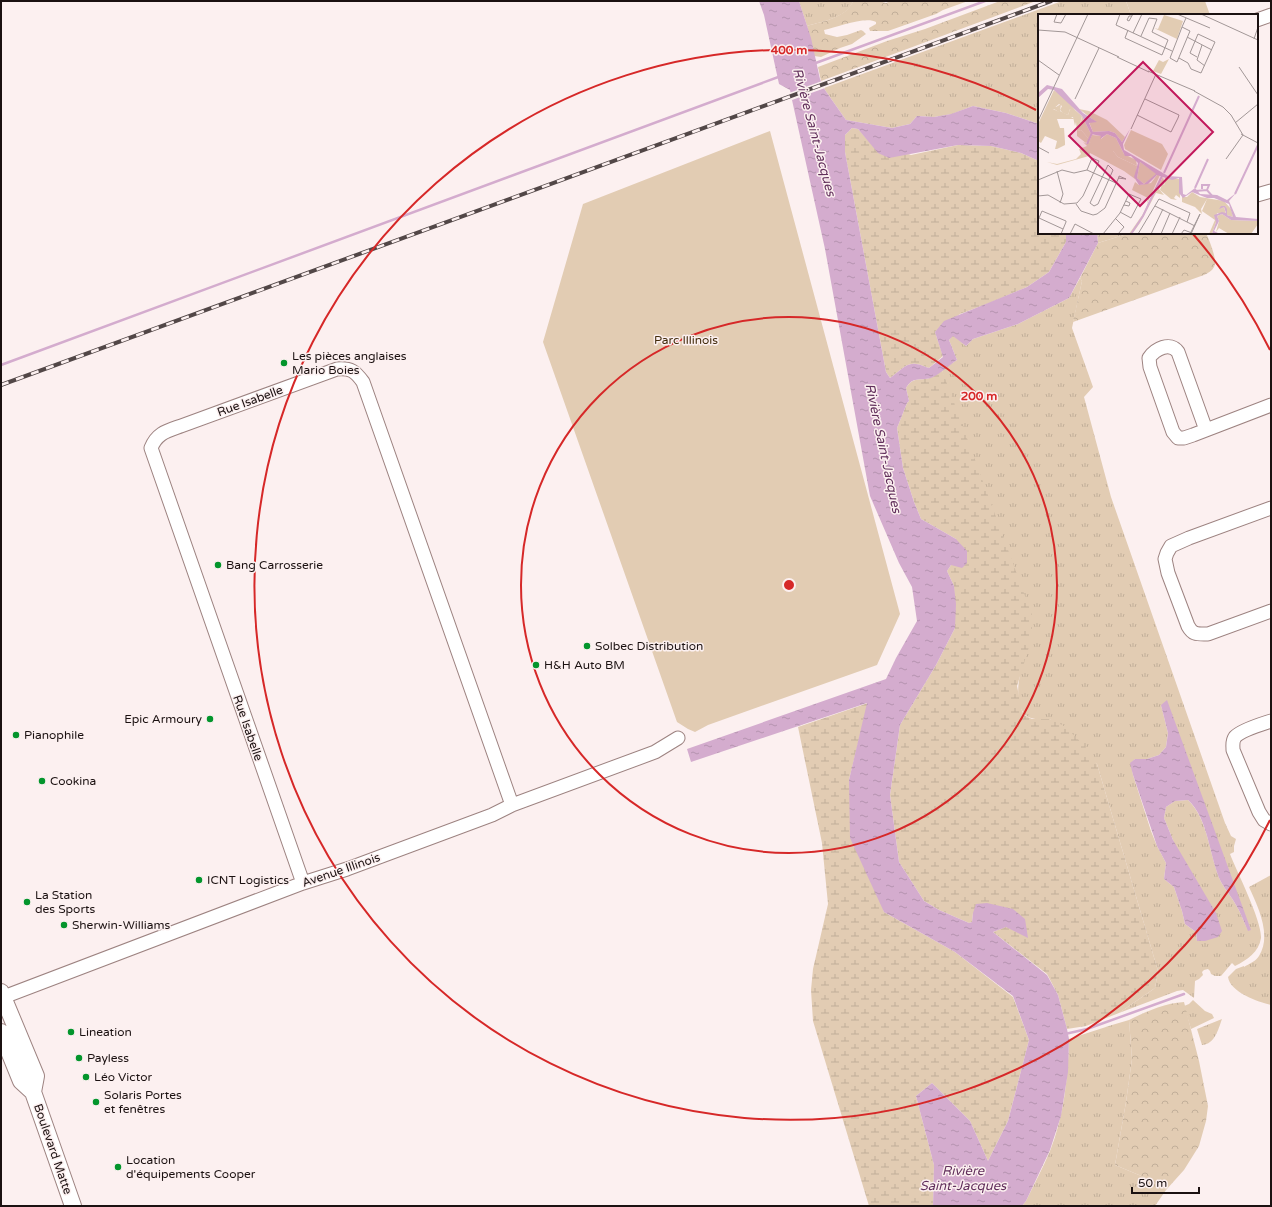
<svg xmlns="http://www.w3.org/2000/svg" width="1272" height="1207" font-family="'Varela Round',sans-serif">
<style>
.grass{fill:url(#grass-tufts);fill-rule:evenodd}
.forest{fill:url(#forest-crowns)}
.wetland{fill:url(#wetland-marsh)}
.park{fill:#e2ccb3}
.water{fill:url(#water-ripples)}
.pier{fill:#fcf0f0}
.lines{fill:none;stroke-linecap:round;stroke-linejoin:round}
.stream{stroke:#d4acce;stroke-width:2.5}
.minor-casing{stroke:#9d8381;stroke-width:15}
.major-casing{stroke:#9d8381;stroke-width:18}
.minor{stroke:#fff;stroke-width:13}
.major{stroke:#fff;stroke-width:16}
.rail-casing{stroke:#524747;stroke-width:4}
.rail{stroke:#fcf0f0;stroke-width:2.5;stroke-dasharray:8;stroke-linecap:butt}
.ring{fill:none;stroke:#d62828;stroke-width:2}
.poi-dot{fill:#03952c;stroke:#fcf0f0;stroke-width:1.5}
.labels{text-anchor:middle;stroke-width:3;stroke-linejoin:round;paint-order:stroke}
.park-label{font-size:12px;fill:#422b0b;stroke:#fcf0f0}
.poi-label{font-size:12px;fill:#1b1111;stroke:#fcf0f0;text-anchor:start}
.street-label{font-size:12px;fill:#1b1111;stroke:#fcf0f0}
.water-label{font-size:13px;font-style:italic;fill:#62305c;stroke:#fcf0f0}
.inset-river{fill:none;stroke:#d4acce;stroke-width:2}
.inset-road{fill:none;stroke:#a29797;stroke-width:1}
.view{fill:#c2185b;fill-opacity:0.15;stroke:#c2185b;stroke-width:2}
.inset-edge{fill:none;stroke:#1b1111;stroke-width:2}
.centre{fill:#d62828;stroke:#fcf0f0;stroke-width:2}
.ring-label{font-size:12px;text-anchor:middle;font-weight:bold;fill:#d62828;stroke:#fcf0f0;stroke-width:3;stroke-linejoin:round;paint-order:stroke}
</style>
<defs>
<pattern id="grass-tufts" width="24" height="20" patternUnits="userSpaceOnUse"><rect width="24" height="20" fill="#e2ccb3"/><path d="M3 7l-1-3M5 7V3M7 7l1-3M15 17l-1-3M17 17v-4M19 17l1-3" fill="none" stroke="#c1ae99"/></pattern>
<pattern id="forest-crowns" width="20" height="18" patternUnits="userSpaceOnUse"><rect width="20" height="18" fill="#e2ccb3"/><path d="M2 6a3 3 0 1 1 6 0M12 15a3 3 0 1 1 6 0" fill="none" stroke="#c1ae99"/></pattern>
<pattern id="wetland-marsh" width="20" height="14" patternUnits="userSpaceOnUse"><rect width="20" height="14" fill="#e2ccb3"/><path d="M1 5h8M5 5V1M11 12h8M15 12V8" fill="none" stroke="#c1ae99"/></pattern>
<pattern id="water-ripples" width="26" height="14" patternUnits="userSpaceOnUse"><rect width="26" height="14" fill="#d4acce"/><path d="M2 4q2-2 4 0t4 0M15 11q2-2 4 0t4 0" fill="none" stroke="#b593b0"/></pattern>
</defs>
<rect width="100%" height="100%" fill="#fcf0f0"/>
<path class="grass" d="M799,1H853C847,18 823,21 807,26Z
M1062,1H1126L1131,15H1039V124L1006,113L973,106L952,114L934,117L917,116L910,124L892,128L846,120L825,90L824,88Z
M1097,233H1130L1098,243Z
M1080,278L1082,281L1072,328L1093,387L1084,397L1111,497L1225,823L1231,836L1236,839L1234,846V852L1230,854C1237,872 1262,921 1261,938C1259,952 1247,960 1235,966L1232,963L1221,976H1215L1211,974L1210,971L1208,969L1204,970L1202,972L1203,975L1199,979L1195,981L1194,998L1183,990L1177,991L1119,1013L1155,988L1158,971L1097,764L1050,719C1044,719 1036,720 1031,718C1016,714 1017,687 1020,675L942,370L957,360L949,340L953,335L966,346L973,339L1018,324L1069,298ZM1161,705L1248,931C1244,922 1241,913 1236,905C1232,897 1225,890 1221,882C1209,856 1209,820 1188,800L1175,801L1166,807L1164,818L1173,840L1205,941H1197L1196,932L1185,924L1182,911L1174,887L1164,879L1166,863L1157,846L1151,831L1133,775L1131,763L1135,759H1147L1159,755L1166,747L1168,733Z
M1271,875V1005C1258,1002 1230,992 1228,977L1236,969L1244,966V967C1249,964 1256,961 1259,956C1272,935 1258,907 1249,887Z
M1193,1000L1205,1011L1212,1014L1214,1018L1191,1029L1184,1006L1189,1004Z
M1222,1019C1218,1030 1215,1044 1202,1045L1197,1029Z
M1129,1020L1132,1059L1126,1102L1115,1165L1151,1180L1166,1190L1155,1206H1022L1026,1201C1034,1184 1043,1168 1050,1151C1064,1116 1068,1077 1069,1039L1112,1025Z"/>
<path class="forest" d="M853,1H879L886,3L891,1H968L943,10L936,14L888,31H870L869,28L876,24V22C866,16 837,27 824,30L825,34L837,37L847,35L861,30L863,31L866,34L852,44L840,48L821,57L814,56L807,26C823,21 846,18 853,1Z
M1000,1H1036L821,81L818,67L887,41L925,29Z
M1130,233H1206C1209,240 1218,260 1214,267C1212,271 1208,273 1204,275L1073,322L1082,281L1080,278L1098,243Z
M1184,1002L1199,1061L1208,1106L1206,1121L1199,1146L1184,1170L1166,1190L1151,1180L1115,1165L1126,1102L1132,1059L1129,1020C1145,1012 1165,1003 1184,1002Z"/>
<path class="wetland" d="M852,128L858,129L868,140L911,155L958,145L991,146L1021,153L1039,161V233H1066V242L1049,272L1027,287L992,302L960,314L935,332L943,356L929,368C925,367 920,364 916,364C906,362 898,373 890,378L886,372L845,152V135Z
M942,370L1032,615V637L1017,686L1022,711L1024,715L1032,719H1050L1064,726L1084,745L1097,764L1158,971L1155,988L1119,1013L1086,1026L1067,1029L1058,995L1047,974L993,932L1025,919L973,913L972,922L969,923L939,910L924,901L899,862L890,795L900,725L936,665L955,628L954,586L947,571L951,565L956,539L921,519L914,502L903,468L897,428L907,403L909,401L906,388C914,375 921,382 932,377C935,376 939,372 942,370Z
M868,703L849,780L884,912L955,952L1013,997L1029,1040L1008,1121L988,1161L970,1121L932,1083L916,1096L934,1165L933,1206H869L813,1021L811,990L813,969L828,904L822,843L798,727Z"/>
<path class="park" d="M1126,1H1205L1210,15H1131Z
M770,131L900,614L877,665L708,725L695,732L688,729L677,722L543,342L583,204Z"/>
<path class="water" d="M759,1H799L811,38L820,79L825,90L846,120L892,128L910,124L917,116L934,117L951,114L973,106L1006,113L1039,124V161L1021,153L991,146L958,145L889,158L878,153L858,129L852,128L845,135V152L886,372L890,378C898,373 906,362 916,364C920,364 925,367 929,368L943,357L935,332L944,321L1027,287L1049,272L1066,242V233H1097L1098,243L1069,298L1018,324L973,339L966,346L953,336L949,340L957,360C951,364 937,376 931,378C919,381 913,376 906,388L909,401L907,403L897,428L903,468L914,502L921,519L956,539L967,551V563L962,568L951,565L947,571L954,586L956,604L955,628L936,665L900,725L890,795L899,862L924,901L939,910L969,923L972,922L973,913L976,904L987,903L1013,909L1025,919L1028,938L1006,927L993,932L1047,975L1058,995L1067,1029L1069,1039L1068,1072L1061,1116L1050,1150L1026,1201L1022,1206H933L934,1165L916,1096L932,1083L970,1121L988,1161L1008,1121L1029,1040L1013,996L955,952L884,912L850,838L849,780L867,703L691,762L687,749L886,679L896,658L917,621L912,587L899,563L870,496L825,249L792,100L790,90L779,84L764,15Z
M1167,700L1251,930L1248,931C1244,922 1241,913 1236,905C1232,897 1225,890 1221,882C1209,857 1209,819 1188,800L1175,801L1166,807L1164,818L1173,840L1216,913L1222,931L1218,937L1205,941H1197L1196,932L1185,924L1182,911L1174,887L1164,879L1166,863L1157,846L1133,775L1130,763L1135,759H1147L1159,755L1166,747L1168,733L1161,705Z"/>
<path class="pier" d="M822,81L825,88L792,100L789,93Z"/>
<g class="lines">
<path class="stream" d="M813,64L985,1
M1,365L781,76
M1065,1034L1087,1029L1184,994"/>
<g class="minor-casing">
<path id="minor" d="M1257,20L1271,15
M1257,195L1271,191
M1206,430L1178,352C1170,341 1155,349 1149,358L1150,367L1173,432L1178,438H1184L1193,435L1271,405
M1271,508L1189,538L1171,546L1167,553L1165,559L1168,573L1188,626C1193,635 1197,634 1208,634L1271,611
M1271,721C1262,724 1241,730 1235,737C1232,741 1233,745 1233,750L1259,812L1264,820L1271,824
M303,883L151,448C157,433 167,431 181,426L337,369C351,368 355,371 363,382L512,805
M1,998L303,883L347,869L492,815L512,805L655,752L678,738"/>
</g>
<g class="major-casing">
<path id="major" d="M1,992L36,1076L33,1092L73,1206
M1,1032L21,1081L33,1092"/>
</g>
<use href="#minor" class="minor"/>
<use href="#major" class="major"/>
<g class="rail-casing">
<path id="rail" d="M1,385L1051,1"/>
</g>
<use href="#rail" class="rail"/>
</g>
<g class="ring">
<circle cx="789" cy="585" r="268"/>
<path d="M1270 820A535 535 0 1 1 1036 110M1193 234A535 535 0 0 1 1270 350"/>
</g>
<g class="poi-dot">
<circle cx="284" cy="363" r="4"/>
<circle cx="218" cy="565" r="4"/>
<circle cx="587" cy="646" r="4"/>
<circle cx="536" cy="665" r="4"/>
<circle cx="210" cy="719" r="4"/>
<circle cx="16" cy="735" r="4"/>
<circle cx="42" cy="781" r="4"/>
<circle cx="199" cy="880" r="4"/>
<circle cx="27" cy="902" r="4"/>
<circle cx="64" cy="925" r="4"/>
<circle cx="71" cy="1032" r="4"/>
<circle cx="79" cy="1058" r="4"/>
<circle cx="86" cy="1077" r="4"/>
<circle cx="96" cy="1102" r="4"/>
<circle cx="118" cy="1167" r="4"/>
</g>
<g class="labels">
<g class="park-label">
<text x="686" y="344">Parc Illinois</text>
</g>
<g class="poi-label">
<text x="292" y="360">Les pièces anglaises<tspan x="292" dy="14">Mario Boies</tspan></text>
<text x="226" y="569">Bang Carrosserie</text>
<text x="595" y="650">Solbec Distribution</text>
<text x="544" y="669">H&amp;H Auto BM</text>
<text x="202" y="723" text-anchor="end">Epic Armoury</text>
<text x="24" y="739">Pianophile</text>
<text x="50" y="785">Cookina</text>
<text x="207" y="884">ICNT Logistics</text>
<text x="35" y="899">La Station<tspan x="35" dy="14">des Sports</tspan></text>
<text x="72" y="929">Sherwin-Williams</text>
<text x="79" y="1036">Lineation</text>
<text x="87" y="1062">Payless</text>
<text x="94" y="1081">Léo Victor</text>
<text x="104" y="1099">Solaris Portes<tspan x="104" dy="14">et fenêtres</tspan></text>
<text x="126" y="1164">Location<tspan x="126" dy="14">d'équipements Cooper</tspan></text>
</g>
<g class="street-label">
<text transform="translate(250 401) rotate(-20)" y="4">Rue Isabelle</text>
<text transform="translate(248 728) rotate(71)" y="4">Rue Isabelle</text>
<text transform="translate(341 870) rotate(-19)" y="4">Avenue Illinois</text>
<text transform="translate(53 1149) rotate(71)" y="4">Boulevard Matte</text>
</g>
<g class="water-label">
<text transform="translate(815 132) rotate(75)" y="5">Rivière Saint-Jacques</text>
<text transform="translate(884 448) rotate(78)" y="5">Rivière Saint-Jacques</text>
<text x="963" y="1175">Rivière<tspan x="963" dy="15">Saint-Jacques</tspan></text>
</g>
</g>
<g transform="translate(1038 14)">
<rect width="220" height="220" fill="#fcf0f0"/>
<path d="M131,45L123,60L115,57L121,46L125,48ZM16,76L28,85L42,102L32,95L30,101L25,99L22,96L24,92L21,90L15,95L37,105H19L22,114H26L27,128V131L19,135H17L19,127L7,122L3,129L0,127V110ZM44,102L53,120L51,125L43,116L39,117L38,108H43ZM52,125L51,128L75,137L80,143L99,152L97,165L86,157L52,139L51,142L19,151L9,148L19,150L38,145L43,140L41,135L49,132L45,128L49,130ZM119,161H122L109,190L110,184L94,176L97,168L101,171L113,169ZM127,164L142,165V184L138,181L136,184L139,186L133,185L122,176L124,170L127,171ZM154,178L162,183L186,187L193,195L195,203L189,201L187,192L182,196L186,193L188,200L179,199L178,208L174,220H171L177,206L164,197L169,185L163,195L164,200L157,193L144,188V183H149Z" fill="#e2ccb3"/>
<path d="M12,90L18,93L23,90L22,97L30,101L32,95L38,97L44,102L42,110L38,108L37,112L35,103L30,104L16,95H10ZM43,116L51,125L48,129L39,122V117ZM123,162L113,186L125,163L127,171L124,170L121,175L126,181L118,179L102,209L94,220H91L105,200ZM184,200L193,206L220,207V210L213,220H191L181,214L178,218L181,207L179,202Z" fill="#e2ccb3"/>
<path d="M41,95L51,97L69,106L87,123L84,128L77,119L71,117L55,118L51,108H58ZM69,120L78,124L86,140L98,146L99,152L80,143L75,137L67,138L51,128L54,121L64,122L63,125ZM102,148L119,160L106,170L99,164Z" fill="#e2ccb3"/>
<path d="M126,1L145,7L139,25L116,14L120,15ZM93,116L124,130L130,140L123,156L87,135L86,131Z" fill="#e2ccb3"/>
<path d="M9,71L24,75L45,99L59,108L51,109L55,118L71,117L77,119L84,128L92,115L85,130L86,136L130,162L144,163L145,180L148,181L157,174L162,180L179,181L189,186L198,179L191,187L198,203L220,205V207L193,206L184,200L179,202L181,207L176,217L182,220H174L178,208L176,201L184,198L188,199L186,193L181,195L183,192H187L189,195V201L195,203L191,190L176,184H169L163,199L169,184L154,178L145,184L141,179V164L134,166L119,161L110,170L101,171L96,163L100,149L93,142H87L78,124L69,120L62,125L63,122L53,120L44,102L16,76L10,75L0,84V79ZM102,148L118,160L106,170L99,164Z" fill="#d4acce" fill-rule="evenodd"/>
<path class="inset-river" d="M49,130L54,119M126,159L161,82M157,174L170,145M164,175V171H171L169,176M157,177L169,176L175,183M197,180L220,131M93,220L105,202L124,162"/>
<path class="inset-road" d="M19,0L16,8L23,9L28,0M82,0L78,11L134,37M139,0L172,14M163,0L220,26M94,2H91L89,6L91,7L95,0M144,13L152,17L139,48L132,44L141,21L144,13L148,4M0,16L27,18L81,43M90,16L87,24L124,41L130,26L114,18L119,5L111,4L103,22M95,19L104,0M149,23L174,36M216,25L220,13M164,31L159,46L167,52M79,43L111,58M141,44L150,49L153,55L163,59L177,28L160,20L152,39L159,43M0,46L21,61M201,53L220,81M110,57L157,77M156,77L185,93L193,101L205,121M37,85L61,34M99,101L133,118L140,104L141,101L107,85M0,107L50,0M197,109L220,90M93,115L118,60M203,120L220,129M0,133L11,139M188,145L205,121M70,151L75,156L60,190L56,192L52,189ZM19,157L25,180L22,189M0,166L24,156L36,159L49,156L78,169M0,182L10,181L26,190L39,189L45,182L61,147L54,144L49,156M38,190L43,197L55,201L59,200L67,194L81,163V162L88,165L80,164M86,191L91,192L92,189L88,187M117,192L157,212M77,204L86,213L80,220M23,220L28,208V207L4,197L1,204L25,215M32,220L37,210L56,220M65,220L82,199L91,180L103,185L93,204L82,198M100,220L121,185L152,199L149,208M113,220L125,195M123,220L132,199M134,220L142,203M143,220L146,216L154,219M152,220L162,200L153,220"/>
<path class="view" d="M105,48L175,118L102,192L31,122Z"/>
<rect width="220" height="220" class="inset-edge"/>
</g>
<circle cx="789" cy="585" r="6" class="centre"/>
<g class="ring-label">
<text x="789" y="54">400 m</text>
<text x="979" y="400">200 m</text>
</g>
<rect width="1272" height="1207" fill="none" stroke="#1b1111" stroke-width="4"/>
<path d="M1132 1187v6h67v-6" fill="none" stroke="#1b1111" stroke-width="2"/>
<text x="1138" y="1187" font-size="12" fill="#1b1111" stroke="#fcf0f0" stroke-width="3" paint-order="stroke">50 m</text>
</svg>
